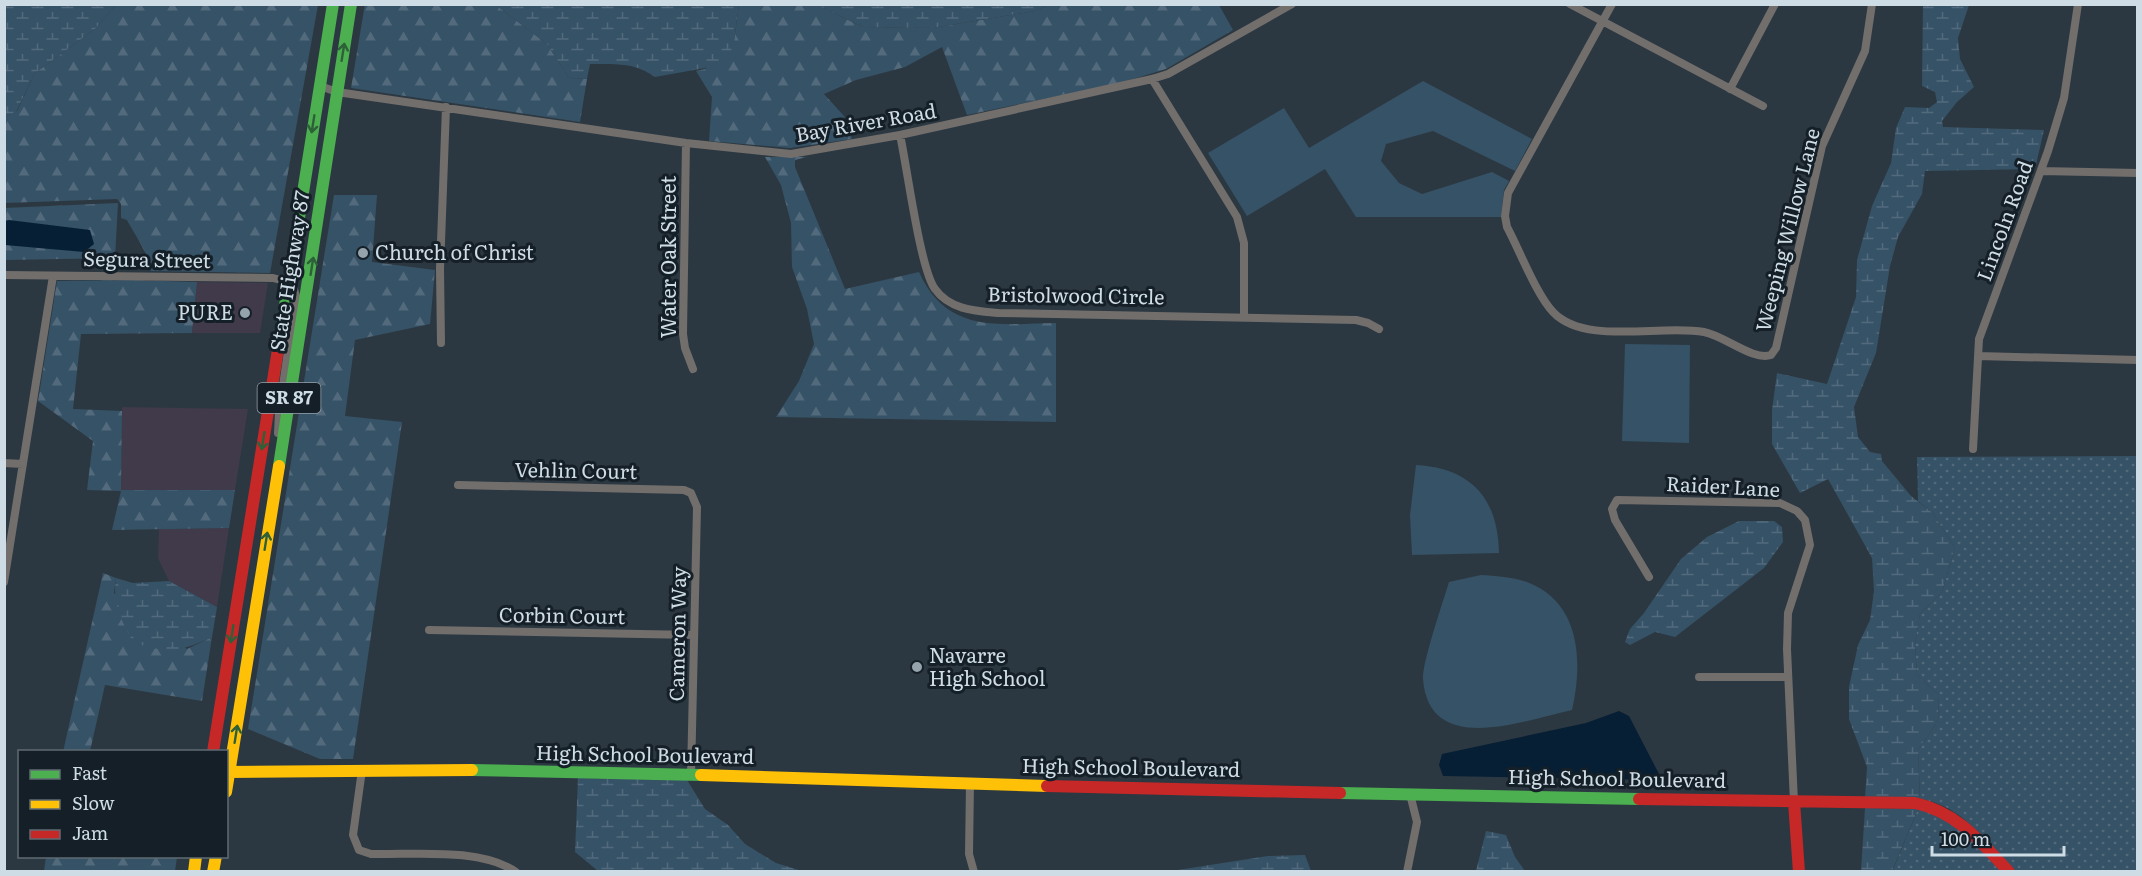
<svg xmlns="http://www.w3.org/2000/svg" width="2142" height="876" font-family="Literata,serif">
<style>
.commercial{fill:#403a4a}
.grass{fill:#365266}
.forest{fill:url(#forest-firs)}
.wetland{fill:url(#wetland-marsh)}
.park{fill:url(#park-dots)}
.water{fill:#061f35}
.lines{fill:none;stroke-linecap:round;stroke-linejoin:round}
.street{stroke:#726e6c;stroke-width:8}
.fast{stroke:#4caf50;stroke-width:12}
.slow{stroke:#ffc107;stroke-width:12}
.jam{stroke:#c62828;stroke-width:12}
.oneway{stroke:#2e6039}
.poi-dot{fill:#95a3ac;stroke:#151f27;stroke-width:2}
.labels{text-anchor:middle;stroke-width:6;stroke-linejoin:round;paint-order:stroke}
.shield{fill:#151f27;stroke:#96a3ad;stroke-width:1.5}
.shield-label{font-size:18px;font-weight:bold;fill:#cedce6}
.street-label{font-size:20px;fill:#cedce6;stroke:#151f27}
.poi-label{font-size:20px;fill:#cedce6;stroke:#151f27;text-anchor:start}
</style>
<defs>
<pattern id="forest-firs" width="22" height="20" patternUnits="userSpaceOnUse" patternTransform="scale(1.5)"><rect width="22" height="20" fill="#365266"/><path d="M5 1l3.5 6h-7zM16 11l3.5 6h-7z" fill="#526a7c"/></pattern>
<pattern id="wetland-marsh" width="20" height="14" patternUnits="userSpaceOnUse" patternTransform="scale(1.5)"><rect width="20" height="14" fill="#365266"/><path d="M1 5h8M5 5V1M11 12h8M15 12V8" fill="none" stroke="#526a7c"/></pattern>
<pattern id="park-dots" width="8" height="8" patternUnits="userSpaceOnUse" patternTransform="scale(1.5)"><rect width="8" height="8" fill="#365266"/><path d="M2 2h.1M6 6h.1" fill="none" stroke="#526a7c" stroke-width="1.8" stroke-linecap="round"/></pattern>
</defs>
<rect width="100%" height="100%" fill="#2c3841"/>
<path class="commercial" d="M197,282L268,283L260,333H192Z
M122,407L248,409L235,490H121Z
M229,528L217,607L169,581L158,558L159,529Z"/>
<path class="grass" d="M1423,81L1532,139L1515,171L1433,131L1386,144L1381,161L1399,183L1422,194L1492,172L1509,181L1504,190L1501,217H1356L1325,169L1247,216L1208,153L1284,108L1309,148Z
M1625,344L1690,345L1689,443L1622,441Z
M1416,465C1471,468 1498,498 1499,553L1412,555L1410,515Z
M1481,575C1496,576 1512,577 1527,582C1581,602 1583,663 1572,710C1525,720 1429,758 1423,679C1422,663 1443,602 1449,582Z"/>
<path class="forest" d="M365,4L496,5L547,44L569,78L587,79L580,122L351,88Z
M116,5H318L270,273L151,271C152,259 133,232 127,220L121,218V204L117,199L5,203V117L17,111L35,73L95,29Z
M739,5H817L863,27L932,28L1035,11L1048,5H1219L1233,30L1166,69L1120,83L967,115L942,47L905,67L856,80L824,94L844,116L852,139L790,148L709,141L712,97L696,71L705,69L734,41Z
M765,157H807L795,160V167L845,289L919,272C947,334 998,324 1056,323V422L776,417L799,381L814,344L807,309L792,267L791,223L781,185Z
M334,195H377L372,262L435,270L430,324L355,340L345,416L402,422L353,759H320L248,729Z
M118,203L115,258L5,260L4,208Z
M130,280L197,282L192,333L81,334L73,409L122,411L121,490H235L229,528L112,530L121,491L87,490L93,441L38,401L57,281Z
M103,573L116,578L114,593L187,649L212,637L202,701L105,685L90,751L63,752Z
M46,857V856L177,857L175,871H44Z"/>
<path class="wetland" d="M4,5H116L95,29L35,73L16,112L5,117Z
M496,5H739L734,41L727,64L655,77C635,62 614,64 590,64L587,79L569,78L547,44Z
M817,5H1048L1035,11L932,28L863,27Z
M1923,5H1969L1958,38L1960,59L1974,87L1957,102L1942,121L1943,127L2044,130L2035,169L1925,171L1922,194L1898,237L1890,266L1876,353L1854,407L1858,437L1870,452L1881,454L1882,461L1911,496L1933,513L1955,548L1942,592L1920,614L1915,644L1917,675L1939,695L1938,721L1918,750L1920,799L1865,798L1867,767L1849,719V687L1858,645L1870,620L1874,591L1872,558L1828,479L1800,493L1772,444V410L1777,373L1827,384L1856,297L1857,260L1872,206L1891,163L1896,128L1905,107L1929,108L1937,102L1935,92L1922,86Z
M1739,521H1774L1782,527L1783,542L1764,568L1675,637L1655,632L1630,645L1625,642L1630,629L1644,613L1681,559L1707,537Z
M116,578L133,583L169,581L217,607L212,637C181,652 166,654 133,642C121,620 112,604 116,578Z
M578,778L687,780L705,809L728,825L745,844L776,863L802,871H598L575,852Z
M1865,808L1918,809L1892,871L1803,872L1861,871Z
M1486,831L1506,835L1515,857L1525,871H1476Z
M1305,855L1311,871H1171L1268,856Z"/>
<path class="park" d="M2137,456V871H2016C1988,844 1961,804 1920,799L1918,750L1938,721L1939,695L1917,675L1915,644L1920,614L1942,592L1955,548L1933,513L1918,501L1917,457Z
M1918,809C1954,813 1978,847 2002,872H1892Z"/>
<path class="water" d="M9,220L90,230L94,244L84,252L5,245V221Z
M1619,711L1629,716L1659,774L1657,780L1443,776L1439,765L1442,754L1586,723Z"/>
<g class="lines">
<path class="street" d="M1570,4L1763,106
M1612,4L1508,193L1505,216L1507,227C1519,249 1536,294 1553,312C1585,346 1661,324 1704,332C1725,336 1753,361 1771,355L1776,348L1822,146L1865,51L1872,4
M1152,79L1237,217L1244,243V316
M320,86L337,92L686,143L791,154L900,135L1152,79L1168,74L1292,4
M1730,89L1775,4
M900,135C907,166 920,269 935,289C950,310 976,311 999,313L1356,320L1368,323L1379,329
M686,143L683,334L685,348L693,369
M2041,171L2138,173
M4,275L273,278L292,283L296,296L279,413L278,433
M441,343L440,269L446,107
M1978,356L2138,360
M1973,449L1979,339L2048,151L2064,98L2078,4
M4,463L23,464
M458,485L684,490L691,493L697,507L691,775
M1649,577L1615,520L1612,509L1617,500L1780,503L1797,511L1805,520L1810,545L1788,613L1787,649L1794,802
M4,582L53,276
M429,630L694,635
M1699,677H1788
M362,770L353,835L359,850L371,854C414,855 480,847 516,872
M970,783L969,854L974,872
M1407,872L1417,822L1410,794"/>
<path class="fast" d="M280,337L333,4
M279,466L351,4
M472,770L701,775
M1340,793L1639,799"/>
<path class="slow" d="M226,772L472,770
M701,775L1047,786
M226,792L279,466
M194,872L196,856
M213,872L216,856"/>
<path class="jam" d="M213,752L280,337
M1047,786L1340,793
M1639,799L1915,803C1957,812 1981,842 2009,872
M1794,802L1799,872"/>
</g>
<defs><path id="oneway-shaft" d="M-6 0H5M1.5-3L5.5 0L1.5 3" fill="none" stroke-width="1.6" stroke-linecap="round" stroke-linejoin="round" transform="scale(1.5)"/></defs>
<g class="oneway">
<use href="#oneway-shaft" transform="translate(343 52) rotate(-81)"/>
<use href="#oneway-shaft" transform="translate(313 124) rotate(99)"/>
<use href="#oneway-shaft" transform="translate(312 266) rotate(-81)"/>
<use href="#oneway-shaft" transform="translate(263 441) rotate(99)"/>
<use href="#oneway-shaft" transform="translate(266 541) rotate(-81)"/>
<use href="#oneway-shaft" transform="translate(232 634) rotate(99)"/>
<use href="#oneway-shaft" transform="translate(236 734) rotate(-81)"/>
</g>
<g class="poi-dot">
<circle cx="363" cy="253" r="6"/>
<circle cx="245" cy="313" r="6"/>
<circle cx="917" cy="667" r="6"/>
</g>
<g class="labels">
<rect class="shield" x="257.5" y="383" width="63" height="30" rx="4.5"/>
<g class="shield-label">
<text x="289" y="404">SR 87</text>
</g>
<g class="street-label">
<text transform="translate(866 123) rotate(-10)" y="7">Bay River Road</text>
<text transform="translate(2005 221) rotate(-70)" y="7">Lincoln Road</text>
<text transform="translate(1788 230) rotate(-76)" y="7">Weeping Willow Lane</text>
<text transform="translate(669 257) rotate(-90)" y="7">Water Oak Street</text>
<text transform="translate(147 260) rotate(1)" y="7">Segura Street</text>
<text transform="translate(290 271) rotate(-81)" y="7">State Highway 87</text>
<text transform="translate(1076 296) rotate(1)" y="7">Bristolwood Circle</text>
<text transform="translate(576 471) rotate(1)" y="7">Vehlin Court</text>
<text transform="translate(1723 487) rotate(3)" y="7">Raider Lane</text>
<text transform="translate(562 616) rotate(1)" y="7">Corbin Court</text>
<text transform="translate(678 634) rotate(-89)" y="7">Cameron Way</text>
<text transform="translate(645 755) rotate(1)" y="7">High School Boulevard</text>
<text transform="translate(1131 768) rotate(1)" y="7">High School Boulevard</text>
<text transform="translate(1617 779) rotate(1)" y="7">High School Boulevard</text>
</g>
<g class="poi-label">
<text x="375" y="260">Church of Christ</text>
<text x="233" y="320" text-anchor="end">PURE</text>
<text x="929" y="663">Navarre<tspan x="929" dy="23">High School</tspan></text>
</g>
</g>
<rect width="2142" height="876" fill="none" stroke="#cedce6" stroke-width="12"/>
<rect x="18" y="750" width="210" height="108" fill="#151f27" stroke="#5f6b73" stroke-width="1.5"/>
<rect x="30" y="770" width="30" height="9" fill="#4caf50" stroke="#5f6b73" stroke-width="1.5"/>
<text x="72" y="780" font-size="18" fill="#cedce6">Fast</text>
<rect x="30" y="800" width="30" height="9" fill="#ffc107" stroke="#5f6b73" stroke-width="1.5"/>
<text x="72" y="810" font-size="18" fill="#cedce6">Slow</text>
<rect x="30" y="830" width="30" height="9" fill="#c62828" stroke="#5f6b73" stroke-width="1.5"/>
<text x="72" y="840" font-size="18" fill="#cedce6">Jam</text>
<path d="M1932 846v9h132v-9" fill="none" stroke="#cedce6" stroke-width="3"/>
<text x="1941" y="846" font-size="18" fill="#cedce6" stroke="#151f27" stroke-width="4.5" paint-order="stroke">100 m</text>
</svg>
